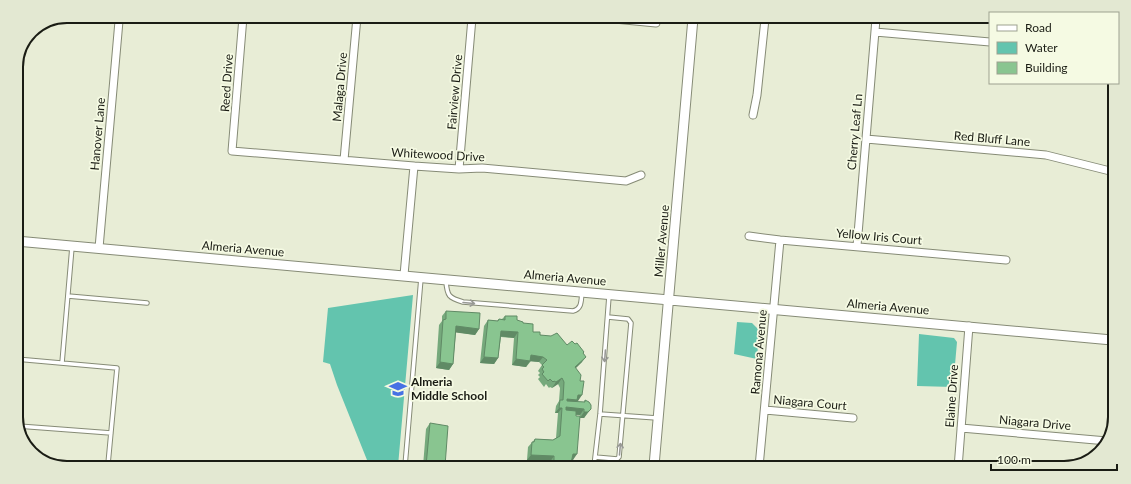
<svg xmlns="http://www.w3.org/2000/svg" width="1131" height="484" font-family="Lato,sans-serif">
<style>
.water{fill:#63c4ae}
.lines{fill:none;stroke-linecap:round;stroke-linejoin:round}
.service-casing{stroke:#868b76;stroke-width:5.5}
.minor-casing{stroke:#868b76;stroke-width:9}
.tertiary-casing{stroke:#868b76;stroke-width:11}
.service{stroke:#fff;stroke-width:3.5}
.minor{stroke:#fff;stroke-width:7}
.tertiary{stroke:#fff;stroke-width:9}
.wall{fill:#76a97c;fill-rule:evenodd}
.shaded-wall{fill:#608a65}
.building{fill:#89c590;stroke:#608a65}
.oneway{stroke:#989995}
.labels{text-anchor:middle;stroke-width:3.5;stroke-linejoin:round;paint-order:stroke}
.street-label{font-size:12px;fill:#1a1c14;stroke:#f5fae3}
.poi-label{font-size:12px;font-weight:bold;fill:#1a1c14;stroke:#f5fae3;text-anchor:start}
.rim{fill:none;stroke:#1a1c14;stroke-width:2}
</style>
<rect width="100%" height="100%" fill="#e8edd6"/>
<path class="water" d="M413,295L398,466L369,465L337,385L330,364L323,362L328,308Z
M737,322L752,323L759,330L757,359L734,354Z
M919,334L954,338L957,342L953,387L917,386Z"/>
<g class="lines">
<g class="service-casing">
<path id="service" d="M446,281C447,296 449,298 463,302L573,311C582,309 581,301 582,292
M68,296L147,303
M16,359L117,368L108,464
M62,363L72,247
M600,414L657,418
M18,426L111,433
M595,457L617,459L619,457L631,323L628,319L608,317
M405,466L421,278
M594,466L600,414L609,296"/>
</g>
<g class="minor-casing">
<path id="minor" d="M243,17L232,151L414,166L459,169L482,168L626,181L641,175
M604,18L656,23
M875,32L990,42
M753,115L757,95L765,19
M866,139L1046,155L1114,172
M344,160L357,17
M459,169L472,18
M749,236L780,240L1006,260
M857,246L876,19
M99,248L119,21
M404,275L414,166
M765,410L853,418
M961,428L1107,441
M759,467L780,240
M958,468L969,326"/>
</g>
<g class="tertiary-casing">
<path id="tertiary" d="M16,241L1112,340
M654,466L693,18"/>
</g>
<use href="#service" class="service"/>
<use href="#minor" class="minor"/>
<use href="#tertiary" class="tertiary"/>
</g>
<path class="wall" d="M446,311L479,329L475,335L456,332L453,364L449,370L436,368L439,325L442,321V316Z
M505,316L523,323L533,332L567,345L583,354L582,362L575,368L578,401L576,402H584L585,400L591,409L584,418H580L573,460H572L569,466H550V462L527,460L528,447L535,439L553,440L556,438L558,413H555L556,406L559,401L560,388L558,384L552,388L550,387L549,388L546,384L544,387L538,379L540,377L538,375L540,373L538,371L542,365L539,362L531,361L526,367L512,365L514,338L501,337L498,358L494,364L480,363L484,326L488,320L497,321L499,319H502ZM576,415H580V416H576Z
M430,423L445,466H423L426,429Z"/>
<path class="shaded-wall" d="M456,326L479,329L475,335L452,332Z
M501,331L518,332L514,338L497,336Z
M531,355L543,357L539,362L527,361Z
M484,357L498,358L494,364L480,363Z
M586,357L582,362L571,373L575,367Z
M516,359L530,361L526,367L512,365Z
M440,362L453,364L449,370L436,368Z
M562,378L558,384L552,388L556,382Z
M578,395H582L578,401H576L573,405L563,404L567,399Z
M566,407L584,409L580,415L562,413Z
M559,408H562L558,413H555Z
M584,412H588L584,418H580Z
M573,454H577L573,460H569Z
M531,455L554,456L550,462L527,460Z
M554,462L571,463L569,466H551Z"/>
<path class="building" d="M446,311L480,313L479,329L456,326L453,364L440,362L443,320L446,319Z
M505,316H517V320L523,322V323L533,324V332H540V335L551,336L557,333L567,345L572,341L575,344L577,343L584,352L583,353L586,357L575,367L581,375L580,381H584L582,395H578L577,400L567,399V401L585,402V400L589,402L591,405V409L588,412H584V409L566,407V410L576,411V416H580L577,454H573L571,463L554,462V456L531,455L532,442H534L535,439L553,440L560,436L562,408H559L560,400H563L564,382L562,378L556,382L554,381L553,382L550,379L548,381L542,374L544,372L542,369L544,367L542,365L547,360L543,357L531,355L530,361L516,359L518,332L501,331L498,358L484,357L488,320L498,321L499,319L505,320Z
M430,423L448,426L445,466H426Z"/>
<defs><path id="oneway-shaft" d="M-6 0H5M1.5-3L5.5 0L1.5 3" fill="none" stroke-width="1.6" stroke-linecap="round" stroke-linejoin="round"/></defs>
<g class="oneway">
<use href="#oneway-shaft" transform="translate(469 303) rotate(5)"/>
<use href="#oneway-shaft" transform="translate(605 356) rotate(94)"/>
<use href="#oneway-shaft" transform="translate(620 449) rotate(-85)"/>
</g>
<defs>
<g id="school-bare" transform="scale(1.38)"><path d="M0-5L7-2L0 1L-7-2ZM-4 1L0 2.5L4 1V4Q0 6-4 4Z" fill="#4771e4" stroke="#f5fae3" stroke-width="2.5" paint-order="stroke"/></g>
</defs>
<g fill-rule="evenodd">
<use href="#school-bare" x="398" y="389"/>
</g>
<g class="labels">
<g class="street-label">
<text transform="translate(227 83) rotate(-86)" y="4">Reed Drive</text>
<text transform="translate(340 87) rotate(-85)" y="4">Malaga Drive</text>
<text transform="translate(455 92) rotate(-85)" y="4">Fairview Drive</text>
<text transform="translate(855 132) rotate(-85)" y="4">Cherry Leaf Ln</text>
<text transform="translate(98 134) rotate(-85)" y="4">Hanover Lane</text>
<text transform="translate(992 139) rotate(5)" y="4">Red Bluff Lane</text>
<text transform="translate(438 155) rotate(3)" y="4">Whitewood Drive</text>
<text transform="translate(879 237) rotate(5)" y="4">Yellow Iris Court</text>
<text transform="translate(662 241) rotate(-85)" y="4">Miller Avenue</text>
<text transform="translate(243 249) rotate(5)" y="4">Almeria Avenue</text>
<text transform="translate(565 278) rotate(5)" y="4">Almeria Avenue</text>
<text transform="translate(888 307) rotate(5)" y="4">Almeria Avenue</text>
<text transform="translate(759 352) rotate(-85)" y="4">Ramona Avenue</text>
<text transform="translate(952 396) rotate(-86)" y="4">Elaine Drive</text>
<text transform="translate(810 403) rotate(5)" y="4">Niagara Court</text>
<text transform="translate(1035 423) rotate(5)" y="4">Niagara Drive</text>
</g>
<g class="poi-label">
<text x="411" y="386">Almeria<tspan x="411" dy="14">Middle School</tspan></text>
</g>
</g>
<path d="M0 0H1131V484H0ZM67 23H1064A44 44 0 0 1 1108 67V417A44 44 0 0 1 1064 461H67A44 44 0 0 1 23 417V67A44 44 0 0 1 67 23Z" fill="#e3e8d2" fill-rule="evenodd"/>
<path class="rim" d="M67 23H1064A44 44 0 0 1 1108 67V417A44 44 0 0 1 1064 461H67A44 44 0 0 1 23 417V67A44 44 0 0 1 67 23Z"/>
<rect x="989" y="12" width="130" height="72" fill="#f5fae3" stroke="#9da190"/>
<rect x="997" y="25" width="20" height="6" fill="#ffffff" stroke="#9da190"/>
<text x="1025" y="32" font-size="12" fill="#1a1c14">Road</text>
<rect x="997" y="42" width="20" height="12" fill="#63c4ae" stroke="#9da190"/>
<text x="1025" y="52" font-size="12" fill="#1a1c14">Water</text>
<rect x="997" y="62" width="20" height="12" fill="#89c590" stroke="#9da190"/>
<text x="1025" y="72" font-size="12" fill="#1a1c14">Building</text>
<path d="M991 464v6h126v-6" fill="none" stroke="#1a1c14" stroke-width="2"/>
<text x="997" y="464" font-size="12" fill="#1a1c14" stroke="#f5fae3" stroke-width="3" paint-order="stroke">100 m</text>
</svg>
